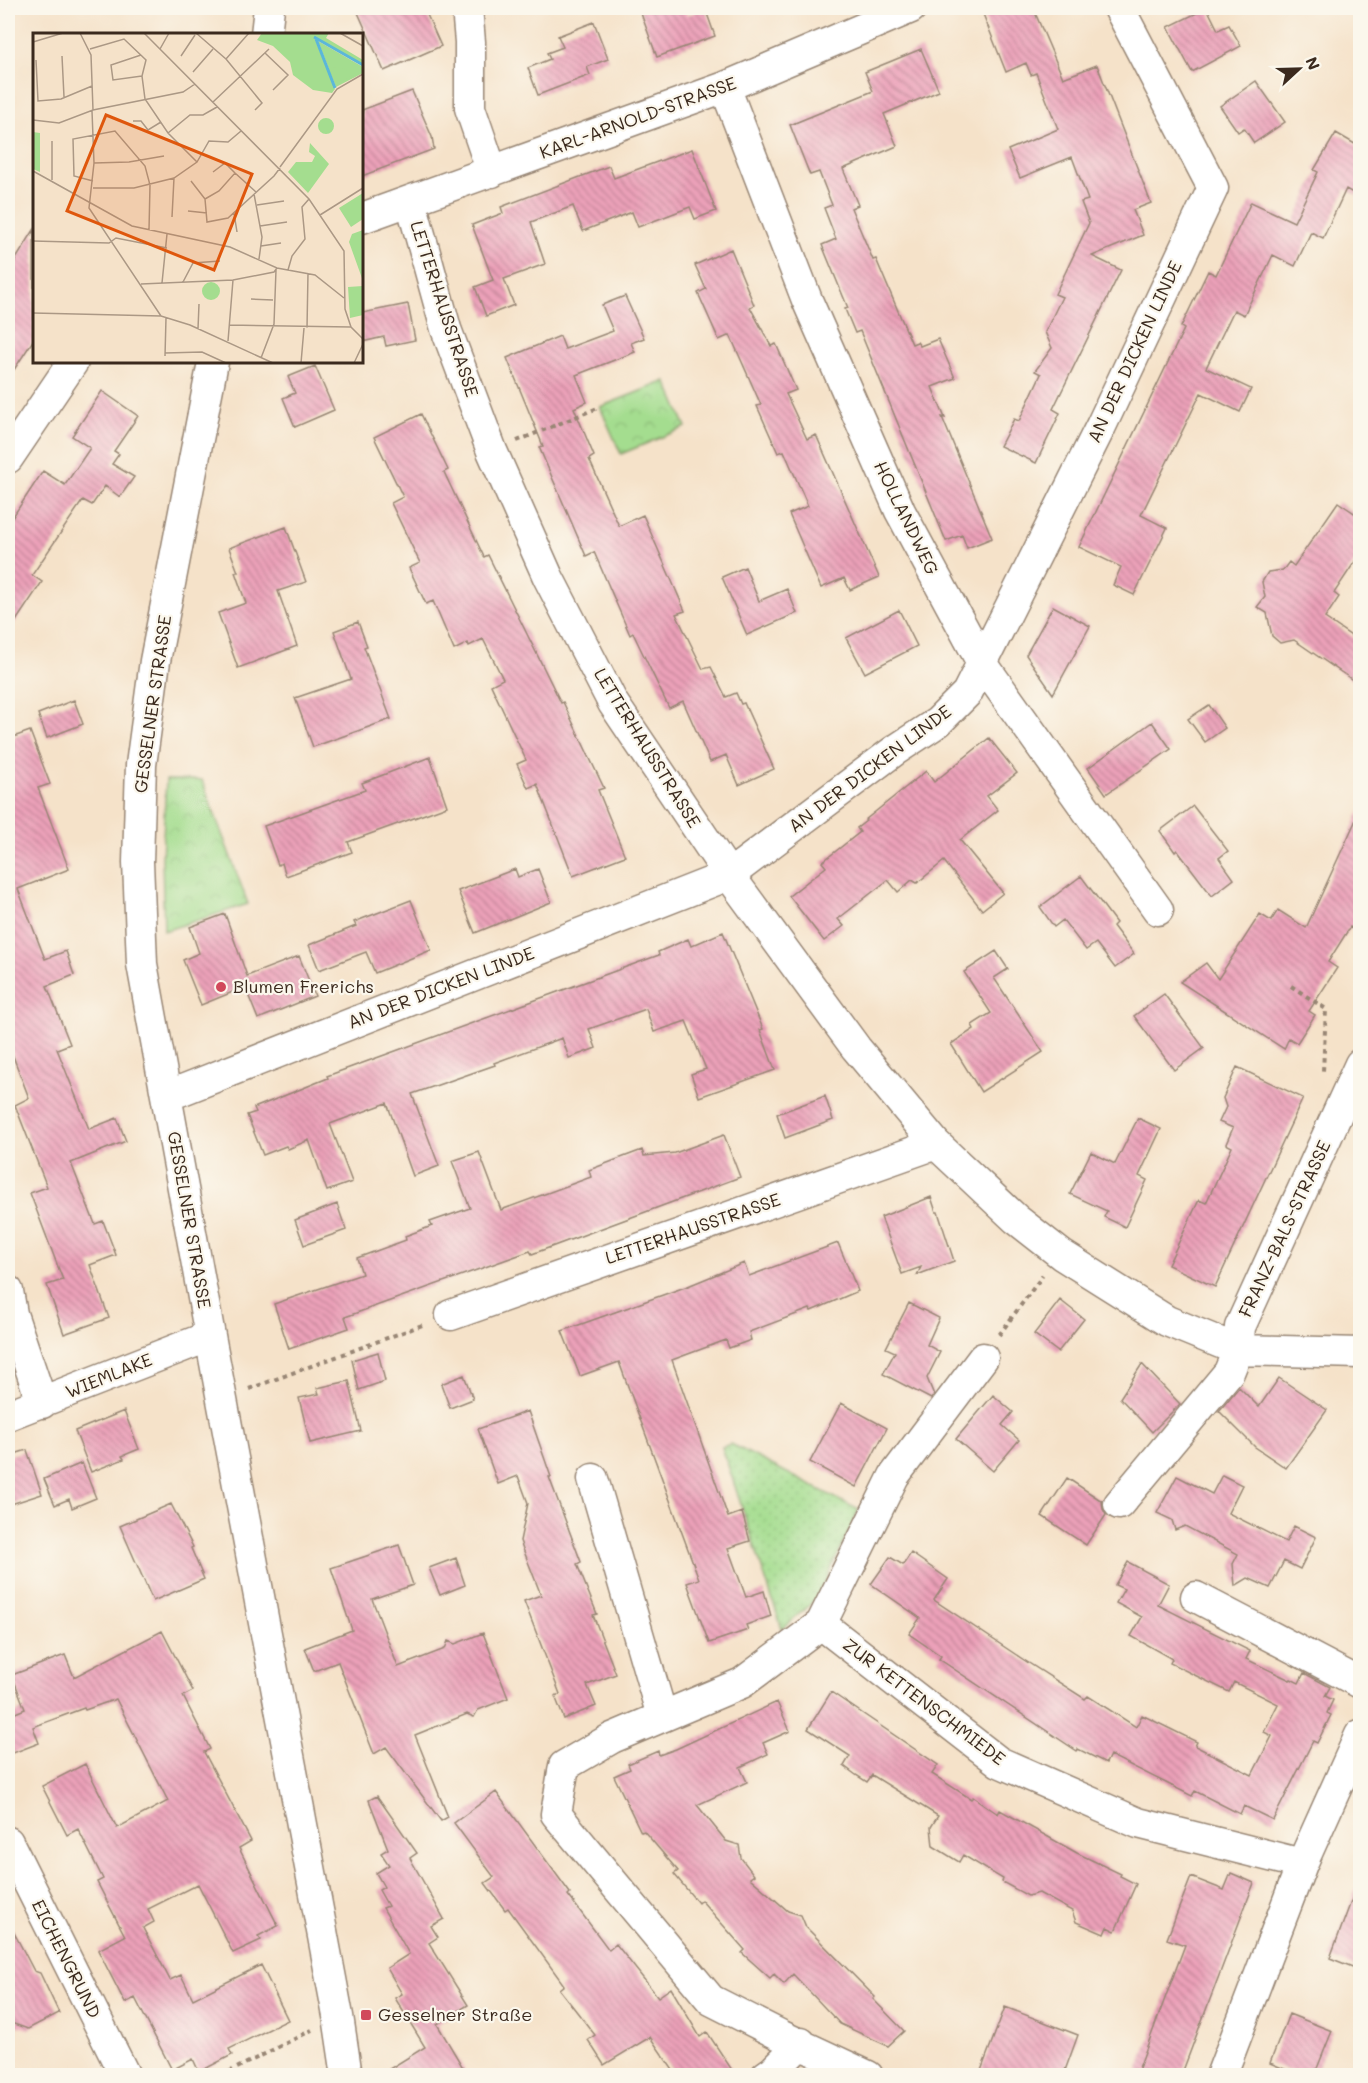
<svg xmlns="http://www.w3.org/2000/svg" width="1368" height="2083" font-family="Mali,sans-serif">
<style>
.grass{fill:url(#grass-dots);stroke:#708456;stroke-width:1.5}
.park{fill:url(#park-crowns);stroke:#708456;stroke-width:1.5}
.building{fill:url(#building-back-hatch)}
.lines{fill:none;stroke-linecap:round;stroke-linejoin:round}
.minor-casing{stroke:#988674;stroke-width:33}
.path{stroke:#988674;stroke-width:4;stroke-dasharray:4.5 4.5;stroke-linecap:butt}
.minor{stroke:#fff;stroke-width:30}
.poi-dot{fill:#d1495b;stroke:#fbf7ec;stroke-width:2}
.labels{text-anchor:middle;stroke-width:4.5;stroke-linejoin:round;paint-order:stroke}
.street-label{font-size:18px;fill:#3b2a1e;stroke:#fbf7ec}
.poi-label{font-size:18px;fill:#3b2a1e;stroke:#fbf7ec;text-anchor:start}
.inset-river{fill:none;stroke:#5bb7d9;stroke-width:3}
.inset-road{fill:none;stroke:#ab9885;stroke-width:1.5}
.view{fill:#df570d;fill-opacity:0.15;stroke:#df570d;stroke-width:3}
.inset-edge{fill:none;stroke:#3b2a1e;stroke-width:3}
</style>
<defs>
<pattern id="grass-dots" width="8" height="8" patternUnits="userSpaceOnUse" patternTransform="scale(1.5)"><rect width="8" height="8" fill="#a4dd8f"/><path d="M2 2h.1M6 6h.1" fill="none" stroke="#8ebe7b" stroke-width="1.8" stroke-linecap="round"/></pattern>
<pattern id="park-crowns" width="20" height="18" patternUnits="userSpaceOnUse" patternTransform="scale(1.5)"><rect width="20" height="18" fill="#a4dd8f"/><path d="M2 6a3 3 0 1 1 6 0M12 15a3 3 0 1 1 6 0" fill="none" stroke="#8ebe7b"/></pattern>
<pattern id="building-back-hatch" width="6" height="6" patternUnits="userSpaceOnUse" patternTransform="scale(1.5)"><rect width="6" height="6" fill="#eca1b9"/><path d="M-1 5l2 2M0 0l6 6M5-1l2 2" fill="none" stroke="#c08396"/></pattern>
</defs>
<rect width="100%" height="100%" fill="#fbf7ec"/>
<filter id="ink" filterUnits="userSpaceOnUse"><feTurbulence type="fractalNoise" baseFrequency=".0167" numOctaves="2"/><feDisplacementMap in="SourceGraphic" scale="12" xChannelSelector="R" yChannelSelector="G"/><feConvolveMatrix kernelMatrix="1 2 1 2 8 2 1 2 1" color-interpolation-filters="sRGB"/></filter>
<filter id="wash" filterUnits="userSpaceOnUse"><feTurbulence type="fractalNoise" baseFrequency=".008" numOctaves="4" result="noise"/><feDisplacementMap in="SourceGraphic" scale="24" xChannelSelector="R" yChannelSelector="G"/><feGaussianBlur stdDeviation="1.35" result="paint"/><feColorMatrix in="noise" values="0 0 0 0 0 0 0 0 0 0 0 0 0 0 0 0 0 1.4 0 .05"/><feComposite in="paint" operator="in"/></filter>
<g filter="url(#wash)">
<rect width="100%" height="100%" fill="#f5e2c9"/>
<path class="grass" d="M731,1444L859,1510L817,1598L782,1629L722,1447Z"/>
<path class="park" d="M666,381L686,427L621,454L600,407Z
M166,780H202L248,904L164,931L162,859Z"/>
<g id="blocks">
<path class="building" d="M356,8H424L441,46L384,71Z
M639,8H684L687,15L705,8L715,36L657,57Z
M999,8H1033L1063,78L1097,65L1151,203L1133,210L1143,235L1092,256L1121,270L1053,409L1060,413L1036,463L1000,446L1014,419L1019,421L1041,374L1035,371L1052,348L1045,332L1062,297L1055,294L1089,223L1081,202L1088,200L1072,157L1020,178L1008,150L1058,129L1036,73L1031,75L1026,63L1006,72L983,14Z
M1207,8L1218,30L1229,25L1241,46L1192,72L1168,27Z
M594,22L608,59L587,67L590,75L538,95L528,68L550,59L547,53L563,47L558,36Z
M921,49L939,91L884,114L897,146L843,169L858,205L851,208L873,260L876,259L912,344L917,342L920,346L938,339L955,378L932,387L945,418L942,417L992,538L967,548L962,535L946,541L860,331L855,333L845,309L848,308L822,245L836,239L824,208L832,205L819,172L810,175L790,125L873,91L865,72Z
M1256,81L1285,122L1254,143L1244,128L1238,132L1220,106Z
M412,91L432,137L434,149L362,176V110Z
M1336,133L1360,147V197L1346,189L1323,238L1311,232L1295,266L1273,255L1244,315L1234,310L1206,368L1251,389L1240,412L1201,393L1141,515L1167,528L1134,595L1113,585L1121,567L1079,547L1184,329L1181,327L1208,271L1216,275L1251,202L1294,222L1318,172L1314,170Z
M692,149L716,211L695,219L690,207L638,227L632,212L583,231L573,206L531,222L545,264L504,279L514,305L486,316L475,287L493,280L472,225L503,213L501,207L609,166L614,178Z
M34,230V339L8,379V272Z
M731,249L754,305L750,307L771,346L776,344L796,390L786,394L807,439L816,435L879,577L850,590L844,578L821,588L789,514L808,506L784,451L778,453L757,406L761,405L730,335L719,340L698,293L706,289L695,265Z
M625,296L644,338L631,343L635,352L576,375L587,402L574,408L594,456L589,459L619,526L643,515L685,611L676,614L703,669L711,667L726,697L736,693L741,704L744,703L774,769L739,785L726,755L710,762L683,701L669,708L633,633L630,635L594,552L586,556L539,447L543,446L507,358L560,336L565,349L613,331L602,305Z
M408,304L415,340L386,346L384,337L362,342V313Z
M315,366L334,410L295,427L283,398L295,393L288,377Z
M102,391L138,416L114,451L119,454L112,464L134,477L120,497L105,486L92,505L83,500L32,575L42,582L8,633V524L43,471L65,485L90,448L72,436Z
M421,414L448,470L444,472L484,557L488,555L561,703L563,702L604,788L598,790L625,856L573,876L537,784L528,788L517,764L526,760L491,685L503,679L483,639L469,646L468,643L454,650L433,601L426,604L409,568L420,563L391,503L403,497L374,437Z
M1338,502L1360,517V554L1334,593L1339,597L1325,618L1360,642V685L1294,640L1280,643L1272,636L1267,613L1257,607L1265,597L1262,582L1268,572L1283,570L1289,562L1294,566Z
M286,527L306,582L278,591L297,646L238,668L218,613L246,603L235,572H238L229,548Z
M745,567L759,601L787,589L797,613L747,635L722,577Z
M1053,606L1090,626L1053,694L1026,655Z
M899,610L917,646L865,673L846,638Z
M358,622L367,646L364,647L391,719L313,747L295,698L351,679L334,631Z
M74,700L83,724L47,738L38,714Z
M1209,705L1225,728L1205,742L1188,719Z
M1152,722L1171,749L1106,794L1088,768Z
M30,731L50,784L38,788L69,869L18,889L45,959L66,951L74,975L47,986L70,1044L57,1049L89,1129L117,1118L126,1141L71,1163L95,1224L103,1221L116,1255L90,1265L109,1318L64,1334L47,1285L63,1280L30,1193L47,1187L15,1105L29,1098L8,1043V739Z
M989,738L1017,773L987,796L998,810L960,840L1003,893L982,910L944,861L917,883L912,880L898,892L888,880L838,919L844,926L824,941L789,896L826,867L822,862L860,832L857,828L866,821L865,820L926,771L934,782Z
M430,757L447,806L348,842L352,852L286,876L282,863L278,865L264,826L365,790L362,783Z
M1193,806L1228,851L1219,858L1234,879L1212,896L1177,850L1175,852L1160,831Z
M1360,811V932L1350,927L1328,962L1337,968L1309,1011L1315,1015L1297,1043L1289,1038L1284,1049L1180,982L1206,963L1218,979L1260,914L1271,921L1278,910L1306,928Z
M515,869L518,877L538,869L551,902L475,933L458,891Z
M1081,876L1116,923L1113,926L1134,954L1115,968L1096,943L1086,950L1063,920L1054,927L1040,907Z
M411,900L431,950L375,973L366,952L319,970L309,945L356,926L354,922Z
M225,914L247,976L299,956L315,996L258,1019L245,987L201,1005L183,960L199,953L190,927Z
M723,932L763,1029L760,1030L775,1070L699,1097L691,1074L706,1069L686,1021L654,1032L646,1009L589,1029L596,1048L583,1053L569,1058L562,1038L494,1063L495,1065L412,1094L439,1166L413,1176L387,1103L330,1124L352,1182L327,1191L309,1140L288,1149L286,1146L263,1155L247,1115L256,1112L254,1108L328,1078L327,1076L659,955L658,952L688,939L691,946Z
M996,951L1008,969L994,978L1043,1052L981,1092L951,1044L974,1029L972,1025L991,1013L964,972Z
M1164,994L1204,1048L1174,1070L1134,1016Z
M1237,1067L1303,1098L1215,1287L1168,1265L1199,1200L1206,1203L1232,1147L1226,1144L1233,1128L1219,1122L1226,1107L1223,1098Z
M825,1096L833,1120L785,1138L777,1114Z
M1138,1118L1161,1129L1139,1176L1147,1180L1125,1227L1104,1217L1107,1211L1070,1194L1091,1152L1115,1164Z
M724,1135L740,1177L532,1254L530,1251L345,1317L349,1328L289,1349L274,1304L362,1274L357,1258L406,1240L405,1236L432,1226L430,1222L470,1208L452,1161L479,1152L501,1210L591,1177L589,1170L642,1150L644,1156L675,1153Z
M931,1197L936,1212H938L954,1261L917,1275L921,1267L902,1274L881,1217Z
M337,1204L346,1230L304,1245L295,1220Z
M838,1243L858,1291L823,1306L811,1311L810,1309L749,1332L751,1340L729,1348L726,1340L672,1360L728,1517L742,1512L750,1541L728,1548L746,1597L764,1591L771,1616L746,1625L748,1630L709,1643L687,1583L699,1579L619,1362L580,1376L562,1331L688,1286L744,1263L749,1276Z
M1060,1300L1084,1319L1058,1352L1034,1334Z
M909,1303L939,1318L927,1345L940,1352L927,1378L934,1395L931,1399L883,1374L895,1352L886,1348Z
M378,1352L385,1381L359,1390L352,1360Z
M1142,1364L1180,1404L1152,1432L1120,1398Z
M464,1375L473,1399L450,1408L441,1384Z
M1279,1378L1327,1410L1286,1468L1255,1447L1219,1411L1239,1387L1259,1407Z
M349,1381L361,1431L310,1443L299,1398L319,1394L317,1388Z
M993,1395L1013,1412L1002,1425L1019,1440L993,1471L956,1439Z
M841,1403L887,1428L856,1487L810,1462Z
M124,1411L139,1449L122,1456L124,1459L91,1472L75,1431Z
M528,1411L551,1477H549L581,1562L577,1564L597,1614L593,1615L616,1674L587,1685L596,1706L564,1719L555,1696L560,1694L524,1601L541,1595L520,1541L528,1503L518,1476L498,1484L478,1429Z
M27,1450L42,1494L8,1505V1456Z
M82,1463L96,1498L72,1508L69,1499L55,1505L44,1479Z
M1222,1475L1242,1485L1228,1513L1286,1542L1294,1526L1316,1537L1300,1569L1284,1561L1270,1588L1248,1578L1235,1586L1233,1564L1238,1554L1185,1526L1175,1530L1172,1520L1157,1513L1177,1476L1212,1494Z
M1067,1478L1102,1501L1103,1509L1106,1515L1086,1545L1042,1516Z
M171,1504L193,1547L191,1548L204,1579L153,1601L120,1526Z
M399,1545L413,1585L372,1599L398,1667L445,1649L448,1641L455,1644L483,1633L508,1698L478,1710L474,1717L467,1714L415,1735L448,1817L441,1821L386,1747L374,1754L338,1662L314,1671L305,1648L352,1630L331,1568Z
M911,1553L948,1579L934,1600L1024,1660L1085,1699L1088,1696L1136,1727L1142,1715L1197,1742L1195,1746L1252,1775L1272,1736L1264,1732L1278,1704L1234,1682L1229,1692L1170,1663L1172,1659L1131,1636L1142,1617L1116,1603L1124,1589L1115,1585L1128,1562L1169,1584L1158,1605L1250,1651L1246,1659L1290,1680L1291,1679L1299,1683L1304,1673L1330,1687L1325,1696L1333,1700L1327,1713L1331,1715L1317,1743L1313,1741L1273,1820L1244,1806L1240,1814L1195,1791L1192,1796L1110,1755L1106,1763L1078,1749L1077,1751L939,1659L941,1656L909,1634L920,1618L871,1584L890,1557L903,1565Z
M456,1558L465,1585L440,1595L429,1568Z
M162,1631L193,1691L183,1696L210,1749L204,1752L251,1841L239,1848L278,1926L258,1936L261,1940L233,1953L198,1884L148,1909L154,1922L143,1928L170,1980L181,1975L193,1999L261,1965L288,2020L229,2049L232,2055L199,2072L193,2059L172,2070L135,1998L125,2003L98,1950L125,1936L97,1882L103,1879L78,1829L67,1835L42,1786L85,1764L117,1828L168,1801L116,1699L85,1710L84,1708L33,1727L39,1743L8,1755V1716L25,1709L12,1675L65,1655L74,1677Z
M831,1692L938,1765L932,1774L971,1799L973,1797L998,1814L1000,1810L1077,1853L1121,1874L1120,1876L1136,1884L1115,1931L1107,1927L1104,1934L1076,1922L1072,1911L1039,1893L1028,1896L1002,1882L1003,1879L963,1855L959,1862L933,1846L931,1827L938,1816L872,1775L867,1782L856,1775L844,1766L850,1756L808,1729Z
M777,1702L790,1731L763,1743L768,1754L740,1767L747,1782L697,1805L726,1841L739,1845L741,1858L754,1875L750,1878L788,1911L801,1915L806,1927L875,1997L873,1999L904,2031L888,2046L840,2024L793,1974L784,1984L774,1974L770,1978L742,1953L745,1950L701,1900L698,1903L674,1874L678,1871L644,1831L641,1832L614,1776L630,1769L628,1764L658,1751L659,1755L676,1749Z
M496,1792L570,1893L568,1895L609,1950L616,1944L658,1997L671,1988L700,2037L707,2032L736,2076H677L650,2037L604,2065L588,2040L595,2035L559,1989L564,1985L508,1908L505,1910L485,1883L494,1877L454,1823Z
M377,1796L417,1853L410,1858L444,1919L431,1926L438,1937L429,1943L468,2005L437,2024L468,2076H378L425,2047L395,1998L402,1994L387,1968L409,1954L383,1908L388,1906L379,1890L384,1887L376,1873L389,1865L381,1853L388,1849L369,1800Z
M1231,1873L1254,1883L1181,2076H1136L1185,1945L1167,1939L1191,1877L1224,1890Z
M1358,1883H1360V1970L1330,1958Z
M8,1921L34,1971L40,1973L59,2013L28,2029L8,2022Z
M1005,2007L1078,2035L1063,2076H979Z
M1289,2014L1332,2031L1314,2076H1301L1270,2063Z"/>
</g>
</g>
<g filter="url(#ink)">
<use href="#blocks" fill-opacity="0" stroke="#988674" stroke-width="1.5"/>
<g class="lines">
<g class="minor-casing">
<path id="minor" d="M467,8L470,42V108L492,172
M266,34L269,8
M725,87L807,300L900,511L982,663L1158,910
M411,202L446,329L492,451L548,577L613,703L729,875L856,1048L936,1144L1016,1219L1062,1255L1167,1321L1238,1350L1360,1353
M362,218L725,87L911,8
M213,362L155,661L141,765L138,862L142,964L210,1336L338,2016L347,2076
M8,458L73,362
M167,1096L729,875L894,751L938,722L967,693L1101,426L1213,188L1119,8
M8,1291L12,1314L42,1403
M451,1315L936,1144
M8,1415L210,1336
M593,1479L662,1716
M1119,1504L1229,1372L1238,1350L1240,1327L1360,1064
M1196,1597L1360,1683
M821,1624L894,1476L983,1358
M8,1842L125,2076
M1302,1864L1360,1735
M766,2076L773,2071L801,2043
M868,2076L780,2035L711,2000L556,1814L564,1766L612,1738L742,1683L821,1624L999,1762L1138,1823L1302,1864L1221,2076"/>
</g>
<path class="path" d="M517,441L600,407
M1291,986L1326,1009L1323,1071
M999,1335L1043,1275
M249,1389L425,1324
M221,2076L312,2030"/>
<use href="#minor" class="minor"/>
</g>
</g>
<g class="poi-dot">
<circle cx="221" cy="987" r="6"/>
<rect x="360" y="2009" width="12" height="12" rx="3"/>
</g>
<g class="labels">
<g class="street-label">
<text transform="translate(638 118) rotate(-20)" y="6">KARL-ARNOLD-STRASSE</text>
<text transform="translate(444 309) rotate(72)" y="6">LETTERHAUSSTRASSE</text>
<text transform="translate(1135 352) rotate(-65)" y="6">AN DER DICKEN LINDE</text>
<text transform="translate(906 518) rotate(64)" y="6">HOLLANDWEG</text>
<text transform="translate(153 704) rotate(-82)" y="6">GESSELNER STRASSE</text>
<text transform="translate(647 748) rotate(58)" y="6">LETTERHAUSSTRASSE</text>
<text transform="translate(870 769) rotate(-37)" y="6">AN DER DICKEN LINDE</text>
<text transform="translate(441 988) rotate(-21)" y="6">AN DER DICKEN LINDE</text>
<text transform="translate(189 1220) rotate(80)" y="6">GESSELNER STRASSE</text>
<text transform="translate(693 1229) rotate(-19)" y="6">LETTERHAUSSTRASSE</text>
<text transform="translate(1285 1229) rotate(-65)" y="6">FRANZ-BALS-STRASSE</text>
<text transform="translate(109 1376) rotate(-22)" y="6">WIEMLAKE</text>
<text transform="translate(924 1702) rotate(37)" y="6">ZUR KETTENSCHMIEDE</text>
<text transform="translate(66 1959) rotate(63)" y="6">EICHENGRUND</text>
</g>
<g class="poi-label">
<text x="233" y="993">Blumen Frerichs</text>
<text x="378" y="2021">Gesselner Straße</text>
</g>
</g>
<g transform="translate(33 33)">
<rect width="330" height="330" fill="#f5e2c9"/>
<path d="M229,0H296L293,5L330,27V31L281,4L302,56L299,60L280,57L260,42L257,29L240,13L224,7ZM0,99L7,100V139L0,136ZM277,110L296,131L275,160L255,139L263,129H279L282,123L276,119ZM330,253V282L317,285L315,254Z" fill="#a4dd8f"/>
<path d="M285,8L330,34V40L303,54ZM169 258a9 9 0 1 1 18 0a9 9 0 1 1-18 0Z" fill="#a4dd8f"/>
<path d="M307,34L322,41L303,52L295,35ZM285 93a8 8 0 1 1 16 0a8 8 0 1 1-16 0ZM330,160V186L318,194L306,175ZM330,197V248L316,209L319,201ZM330,256V277H317L316,257Z" fill="#a4dd8f"/>
<path class="inset-river" d="M281,4L330,32M283,6L302,55"/>
<path class="inset-road" d="M47,0L58,22L60,77M111,0L276,166L311,218L312,276L318,294L330,306M163,0L193,26L216,0M307,0L330,13M0,9L30,0M57,16L91,6L113,27L109,43L112,66L135,100L164,129M127,16L136,0M232,20L255,42L240,57M108,22L78,32L80,47L109,43M29,23L31,64M148,23L162,2M193,26L229,70L222,77M3,27L5,68L28,66L59,53M160,39L180,16M180,69L236,16M59,78L61,130L56,175L128,283M0,87L26,90L60,77L150,59L162,51M100,88H108L115,97L128,89M135,100L157,82H170L184,74M61,130L96,129L131,123M247,134L304,56L330,41M0,138L99,193L197,214L244,235L282,242L311,265M180,139L192,130L202,140M19,147V108M60,148L41,143L40,106L82,98L112,133L117,152L116,197M158,148L172,166M60,155H101L141,145L164,129L176,108L195,109L208,98M223,159L202,140L186,158L172,166L174,189L195,185L241,143L247,135M221,161L229,204L226,226M224,172L251,168M155,178L174,180M201,180L204,199M287,182L330,155M139,184L141,145M227,193L254,189M0,208L76,210L83,205L134,215M228,213L248,210M255,237L259,223L272,206L269,174L276,166M150,249L160,230L187,228M129,250L134,201M108,251L200,247L241,239L244,235M218,266L240,267M0,280L128,283L157,292L240,330M196,292L318,294M274,295L275,240M165,296L166,271M195,308L200,247M132,320L169,319L193,330M132,323L133,285M228,325L241,291L243,237M268,330L271,295M321,330L330,311"/>
<path class="view" d="M73,82L219,141L181,237L34,178Z"/>
<rect width="330" height="330" class="inset-edge"/>
</g>
<rect width="1368" height="2083" fill="none" stroke="#fbf7ec" stroke-width="30"/>
<g transform="translate(1299 69) rotate(68)" stroke="#fbf7ec" stroke-width="4.5" paint-order="stroke">
<path d="M0-4.5L10 22L0 15L-10 22Z" fill="#3b2a1e"/>
<text y="-9" font-size="16" font-weight="bold" text-anchor="middle" fill="#3b2a1e">N</text>
</g>
</svg>
